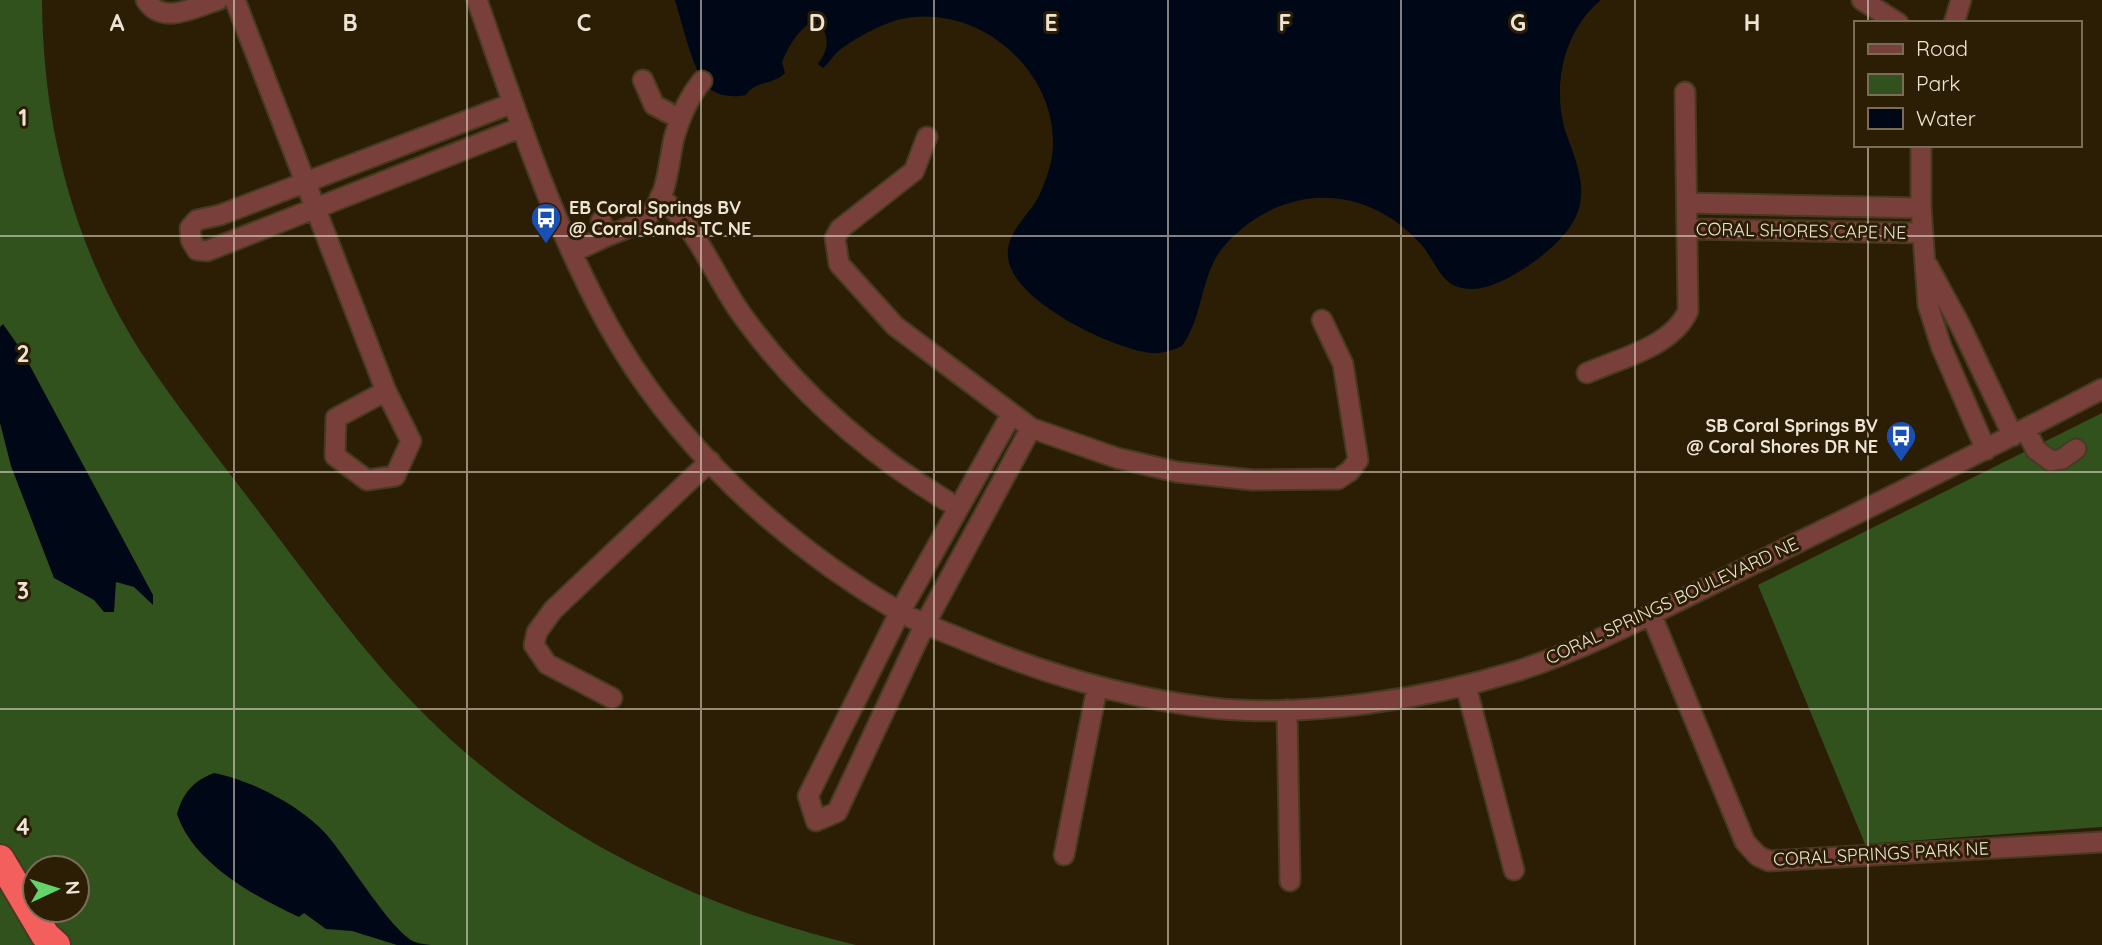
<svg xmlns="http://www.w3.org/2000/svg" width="2102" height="945" font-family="Quicksand,sans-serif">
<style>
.green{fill:#31511d;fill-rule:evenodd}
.water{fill:#000818}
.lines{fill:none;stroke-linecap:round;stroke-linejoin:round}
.minor-casing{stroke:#463a21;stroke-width:23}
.highway-casing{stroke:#463a21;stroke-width:32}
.minor{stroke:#793f3b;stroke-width:19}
.highway{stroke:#f25f5d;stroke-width:28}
.grid{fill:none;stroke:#ede4d5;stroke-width:2;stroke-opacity:0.55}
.labels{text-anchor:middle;stroke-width:6;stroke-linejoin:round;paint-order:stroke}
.poi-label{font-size:18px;font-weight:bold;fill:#ede4d5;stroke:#2b1e04;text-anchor:start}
.street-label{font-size:18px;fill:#ede4d5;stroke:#2b1e04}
.grid-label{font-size:23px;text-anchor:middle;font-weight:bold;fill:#ede4d5;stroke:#2b1e04;stroke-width:6;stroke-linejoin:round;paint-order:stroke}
</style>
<rect width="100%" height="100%" fill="#2b1e04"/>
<path class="green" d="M0,0H42C43,127 73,246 142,354C175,404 213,451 249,499C306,573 360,650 426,716C544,833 696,907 856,945H0ZM35,868H77V910H35Z
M2102,413V827L1865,844L1758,585Z"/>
<path class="water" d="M675,0H1601C1564,30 1552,85 1565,130C1572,151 1583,174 1581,197C1579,227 1551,250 1528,266C1508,279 1480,296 1455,286C1438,278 1432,255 1419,242C1362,181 1280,184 1225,245C1200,273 1204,316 1182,346C1173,350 1162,354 1152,353C1112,349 1013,301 1008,258C1005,234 1027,217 1038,198C1045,183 1052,165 1053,147C1056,68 975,0 897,20C878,26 857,37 841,49C834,54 830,62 823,68L818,64C828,50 830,40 821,25L810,23C796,33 789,46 782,62L785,73C773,85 755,81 746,95C733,98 714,96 705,84C693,69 681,20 675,0Z
M3,324L22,351L153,595V605L134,587L116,582L114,612H104L94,600L54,578L11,466L0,423V327Z
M214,773C251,780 301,806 326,834C347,857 391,932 415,942C420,944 426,944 431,945H397L352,931L326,929L304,913L299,917C255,897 193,863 177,814C183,793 193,781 214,773Z"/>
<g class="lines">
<g class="minor-casing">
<path id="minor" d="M146,0C162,26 195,7 218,0
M235,0L386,391L411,441L395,476L367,480L335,456L336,418L386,391
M477,0C515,109 552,223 608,325C673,443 782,543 898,611C919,623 943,631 964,640C1044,674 1125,698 1212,708C1307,718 1427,699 1517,671C1592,647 1663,608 1733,574C1857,514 1980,453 2102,389
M1862,0L1898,23
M1954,23L1961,0
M643,80L654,105L680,119
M513,103L220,215L197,220L190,228L191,240L197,250L207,251L522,127
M927,137L914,171L840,229L835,238L839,264L895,326L1031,428L1117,458L1177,472L1253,480L1338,479L1350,471L1358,460L1343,364L1322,320
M1921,145V208L1928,305L1941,346L1986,450
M660,197C698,228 714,276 742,315C797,391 867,453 947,501
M1687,203L1921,208
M1687,229L1922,233
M607,236C619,231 636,226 646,218C668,200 668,164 674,138C680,117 688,98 702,81
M573,252L607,236L601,221
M1928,266L1960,325L2013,436
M1587,373C1620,358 1672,347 1688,311L1685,92
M1011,415L900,612L808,796L816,821L837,812L925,624L1031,428
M2031,440L2036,450L2051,461L2062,459L2076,449
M1651,614L1745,842L1758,856L1769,861L2102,842
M1466,686L1514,870
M612,698L547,664L534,645L537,632L553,610L710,461
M1287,710L1290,881
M1064,855L1097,688"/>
</g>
<g class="highway-casing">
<path id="highway" d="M0,859L45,935L56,945"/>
</g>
<use href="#minor" class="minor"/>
<use href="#highway" class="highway"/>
</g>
<path class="grid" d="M234,0V945M467,0V945M701,0V945M934,0V945M1168,0V945M1401,0V945M1635,0V945M1868,0V23M1868,145V945M0,236H2102M0,472H2102M0,709H2102"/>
<defs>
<g id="bus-pin" transform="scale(1.575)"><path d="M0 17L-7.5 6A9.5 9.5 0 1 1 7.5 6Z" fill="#1a4fb4" stroke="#2b1e04"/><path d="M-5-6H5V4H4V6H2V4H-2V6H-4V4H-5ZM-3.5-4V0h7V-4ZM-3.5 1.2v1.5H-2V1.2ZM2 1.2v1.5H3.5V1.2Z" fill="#fff"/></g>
</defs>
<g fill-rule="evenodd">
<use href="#bus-pin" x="546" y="218"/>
<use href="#bus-pin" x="1901" y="436"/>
</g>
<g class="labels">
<g class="poi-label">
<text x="569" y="214">EB Coral Springs BV<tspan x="569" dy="21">@ Coral Sands TC NE</tspan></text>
<text x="1878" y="432" text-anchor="end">SB Coral Springs BV<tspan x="1878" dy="21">@ Coral Shores DR NE</tspan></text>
</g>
<g class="street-label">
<text transform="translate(1801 231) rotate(1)" y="6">CORAL SHORES CAPE NE</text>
<text transform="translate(1672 601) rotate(-25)" y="6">CORAL SPRINGS BOULEVARD NE</text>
<text transform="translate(1881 854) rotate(-3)" y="6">CORAL SPRINGS PARK NE</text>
</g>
</g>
<g class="grid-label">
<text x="117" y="31">A</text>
<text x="350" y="31">B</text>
<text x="584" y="31">C</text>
<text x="817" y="31">D</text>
<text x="1051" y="31">E</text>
<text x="1285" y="31">F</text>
<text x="1518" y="31">G</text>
<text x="1752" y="31">H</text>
<text x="23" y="126">1</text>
<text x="23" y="362">2</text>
<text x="23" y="599">3</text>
<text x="23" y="835">4</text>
</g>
<rect x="1854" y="21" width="228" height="126" fill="#2b1e04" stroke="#796d58" stroke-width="2"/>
<rect x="1868" y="44" width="35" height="10" fill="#793f3b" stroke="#796d58" stroke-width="2"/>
<text x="1916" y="56" font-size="21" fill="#ede4d5">Road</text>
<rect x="1868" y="74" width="35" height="21" fill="#31511d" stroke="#796d58" stroke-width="2"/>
<text x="1916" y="91" font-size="21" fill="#ede4d5">Park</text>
<rect x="1868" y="108" width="35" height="21" fill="#000818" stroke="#796d58" stroke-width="2"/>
<text x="1916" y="126" font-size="21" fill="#ede4d5">Water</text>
<g transform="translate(56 889) rotate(86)"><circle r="33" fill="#2b1e04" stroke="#796d58" stroke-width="2"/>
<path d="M0-5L12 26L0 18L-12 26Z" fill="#62d469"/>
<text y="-10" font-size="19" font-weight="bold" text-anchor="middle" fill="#ede4d5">N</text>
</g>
</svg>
